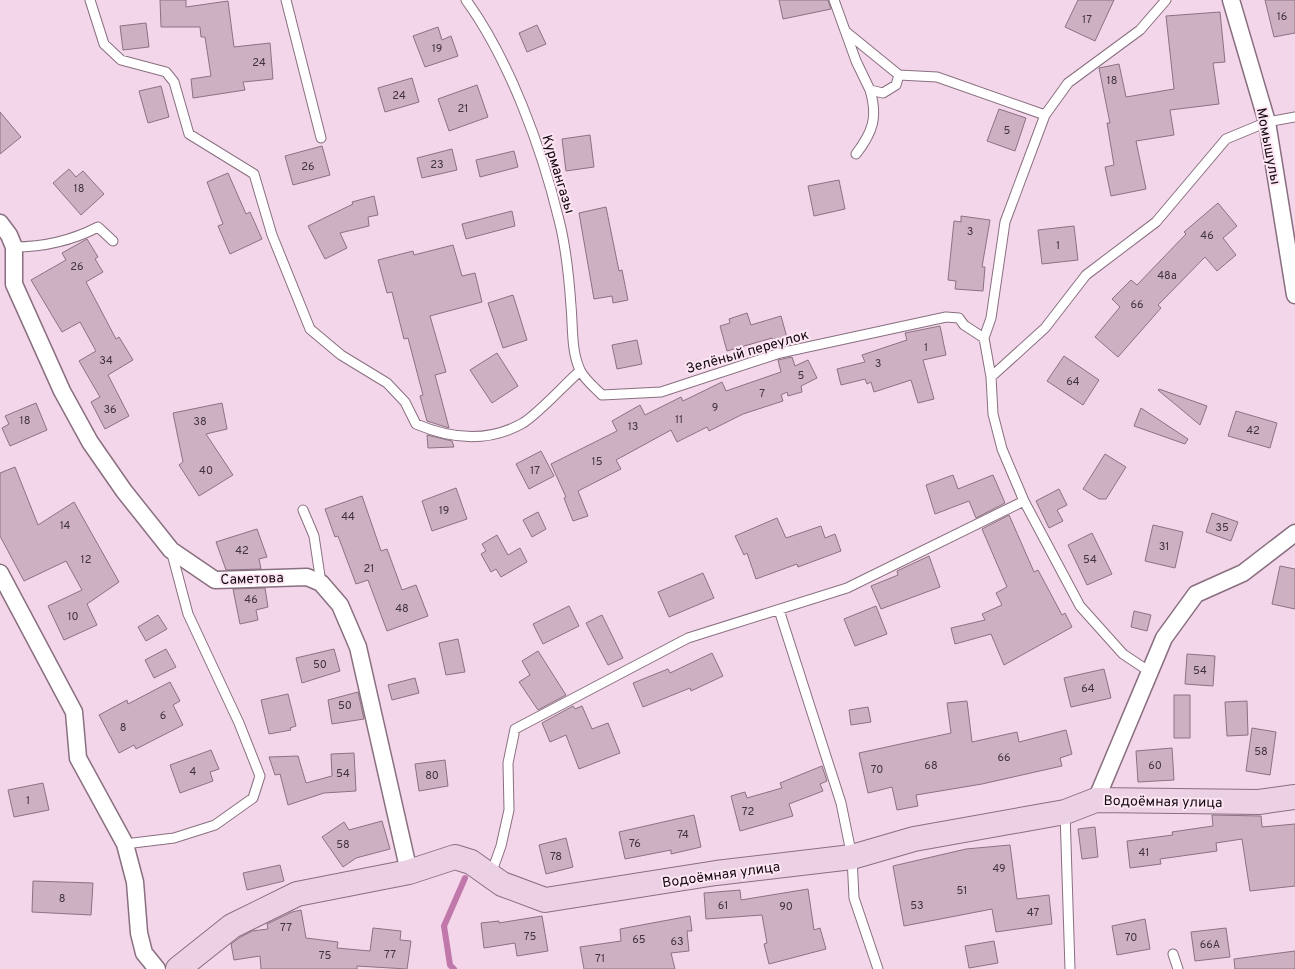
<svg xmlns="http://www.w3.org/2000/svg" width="1295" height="969" font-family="Overpass,sans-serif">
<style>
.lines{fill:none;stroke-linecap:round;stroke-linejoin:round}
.stream{stroke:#c077a9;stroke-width:6}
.building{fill:#cdb1c3;stroke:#8b7282}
.lane-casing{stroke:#896f80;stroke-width:11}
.street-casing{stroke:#896f80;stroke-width:19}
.secondary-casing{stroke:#896f80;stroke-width:26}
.lane{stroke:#fff;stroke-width:9}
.street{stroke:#fff;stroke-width:16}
.secondary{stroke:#ecd0e3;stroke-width:24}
.labels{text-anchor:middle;stroke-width:4;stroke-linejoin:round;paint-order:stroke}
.number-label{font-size:11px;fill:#41333c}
.street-label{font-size:14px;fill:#12090f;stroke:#fde5f4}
</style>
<rect width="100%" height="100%" fill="#f3d6e9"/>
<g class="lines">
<path class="stream" d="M454,969L450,965L444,926L465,878"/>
</g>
<path class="building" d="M160,0H186V7L228,1L234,47L270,43L273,79L243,82L245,90L193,98L191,79L211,76L205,37H201L200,27H161Z
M779,0H828L831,9L783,19Z
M1078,0H1114L1095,41L1065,27Z
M1265,0H1295V33L1274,37Z
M1220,12L1225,62L1213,63L1219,104L1170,110L1174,135L1136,141L1146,189L1111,196L1105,167L1114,165L1107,123H1110L1099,68L1119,64L1126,97L1174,89L1166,16Z
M146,23L149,47L123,50L120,26Z
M537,25L546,44L527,52L519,33Z
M438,27L442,40L451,36L458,56L425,67L413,36Z
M412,78L419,102L385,112L378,88Z
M477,85L488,117L449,131L438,99Z
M161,86L169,117L148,123L139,91Z
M999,109L1026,118L1015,151L987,141Z
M0,112L21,137L0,154Z
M590,135L594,167L566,171L562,139Z
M322,146L330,175L293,185L285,156Z
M452,149L457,170L422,178L417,158Z
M514,151L518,167L480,177L476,160Z
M69,169L76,177L83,171L104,194L81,215L53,183Z
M228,173L246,214L250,212L262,239L230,254L218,226L223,224L207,182Z
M839,180L845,209L814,216L808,186Z
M374,196L378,215L368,217L369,226L340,233L347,248L325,259L308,226L353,204L352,202Z
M1218,203L1237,226L1223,238L1236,255L1217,271L1205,257L1158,305L1161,308L1118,357L1095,337L1120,307L1112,299L1131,280L1137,285L1186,234L1184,232Z
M606,207L619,271L622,270L628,300L613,303L612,296L594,299L579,213Z
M512,211L515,226L466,239L462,224Z
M961,216L990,220L982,267H985L983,291L955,289L956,281L948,280L954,221L961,222Z
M1074,226L1078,260L1042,264L1038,230Z
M87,239L98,257L95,259L103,272L86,282L116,339L119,337L133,360L108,375L129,416L105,429L91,402L100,397L79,361L96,351L80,322L62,332L31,280L66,260L62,253Z
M453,245L462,276L475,273L482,302L430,316L446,372L435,375L449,428L427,421L420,396L423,395L408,338L404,339L392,292L387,293L378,260L413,251L414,255Z
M513,295L527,340L503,348L488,303Z
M747,313L751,325L781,316L789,345L775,348L772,338L727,351L720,326L730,323L729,319Z
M940,326L946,355L923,360L934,399L918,403L911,380L874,392L871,382L867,384L865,379L841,385L837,369L865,362L862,355L907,340L905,333Z
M637,340L642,364L617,369L612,345Z
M497,353L518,386L492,403L470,370Z
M1064,356L1099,380L1083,405L1047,381Z
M792,357L795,366L808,360L817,378L801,386L802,392L788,396L787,392L781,395L783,401L743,414L709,431L707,427L677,442L671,430L616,460L621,469L578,491L588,516L573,521L564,498L566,497L551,464L617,431L612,421L640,405L645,415L681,397L683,401L722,382L726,391L781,372L778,360Z
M1159,389L1207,406L1200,425L1158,390Z
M36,403L47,430L10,446L2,428L9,424L5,416Z
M222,403L227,429L206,434L233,475L199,496L179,465L183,462L173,413Z
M1141,408L1188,439L1185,444L1134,426Z
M1236,411L1277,423L1270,448L1228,436Z
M427,435L452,441L454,447L428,448Z
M541,451L554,476L529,489L516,464Z
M1105,454L1126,467L1106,499H1099L1083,489Z
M15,467L38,525L74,502L119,582L87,604L97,625L64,640L48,606L82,590L66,561L24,581L0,536V473Z
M953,475L958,489L993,475L1005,503L976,518L969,501L935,514L926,485Z
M456,488L467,519L432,531L422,501Z
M1059,489L1067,505L1057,510L1063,521L1049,528L1036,501Z
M362,496L381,551L387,549L402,590L416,585L428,616L387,631L368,580L356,584L338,536L335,537L325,509Z
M538,512L546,529L532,537L523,520Z
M1212,513L1238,522L1231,541L1206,532Z
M1009,515L1034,572L1038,570L1062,615L1065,613L1072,627L1004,665L991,634L955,644L951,628L985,620L982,614L1002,605L996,593L1007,587L982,529Z
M777,518L786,538L821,526L825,538L835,534L841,551L798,567L797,564L756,579L747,553L744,555L735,536Z
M1153,525L1183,532L1175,568L1145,561Z
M257,529L267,557L259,559L261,569L226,570L216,542Z
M1092,533L1112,574L1087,585L1068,545Z
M497,535L508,555L520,548L527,562L501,577L496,569L491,572L481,554L486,551L482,544Z
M929,556L940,587L881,609L871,586L898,575L897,571Z
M1280,566L1295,569V609L1272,604Z
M703,573L714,598L669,617L658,592Z
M265,588L268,607L256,610L258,620L240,624L233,589Z
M569,606L579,626L543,644L533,624Z
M876,606L887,634L855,646L844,619Z
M1134,611L1151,615L1147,631L1131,627Z
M158,615L167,629L146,641L138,627Z
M602,615L623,658L608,665L586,623Z
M458,639L465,672L446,675L439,643Z
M166,649L176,667L154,678L145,660Z
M334,649L340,671L302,683L296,658Z
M538,651L566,695L538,710L519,682L530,675L522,661Z
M712,653L723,676L691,691L690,688L643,707L633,683L668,669L670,673Z
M1187,654L1215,656L1213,686L1185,684Z
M1104,669L1111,698L1071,707L1064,678Z
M415,678L419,693L392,700L388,685Z
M170,682L180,701L173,705L183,725L136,749L134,745L119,753L99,715L127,700L128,704Z
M358,692L364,719L332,724L328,700Z
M288,694L296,726L290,728L291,730L269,734L261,700Z
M1174,695H1190V738H1174Z
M967,701L972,742L1017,732L1019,742L1066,730L1072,754L1060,758L1062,766L982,784L916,795L918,806L897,810L892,787L868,793L859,753L951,733L947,703Z
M1247,701L1248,735L1227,736L1225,702Z
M573,706L575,709L582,706L592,729L608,723L620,753L579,769L566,735L550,742L542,723Z
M868,707L871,722L851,725L849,710Z
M1252,728L1276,732L1270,775L1246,771Z
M1172,748L1174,780L1138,782L1136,751Z
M211,750L219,769L210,772L213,781L180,793L170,765Z
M354,753L356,791L324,793L288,805L280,774L275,775L269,757L298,756L306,783L332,776L331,754Z
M445,760L448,786L419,791L415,764Z
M822,766L827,781L820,784L823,791L789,804L793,816L740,831L731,796L745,792L747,798L782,788L780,783Z
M43,783L49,810L14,817L8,790Z
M694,815L701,847L671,854V850L625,859L619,832Z
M1212,815L1261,816L1262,827L1295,824V886L1250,891L1242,839L1216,843L1217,851L1160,859L1161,864L1130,868L1127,841L1173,835L1172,832L1213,826Z
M382,821L390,849L356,858L343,867L322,837L344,822L349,830Z
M1095,827L1098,857L1082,859L1078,829Z
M566,838L573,867L546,874L539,845Z
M1010,845L1017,899L1049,895L1052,924L996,932L992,909L904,926L893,866L966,849Z
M280,865L284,881L247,890L243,873Z
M33,881L93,883L91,915L32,912Z
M808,889L814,930L820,928L826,949L769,964L764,944L767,943L762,915L706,919L704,893L740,890L741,900Z
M301,910L306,938L338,942L337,948L370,951L373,928L401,931L400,940L411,941L407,969L357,966V969H261L260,956L234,960L231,944L239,938L252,931L268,929L267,924L292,912Z
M542,916L548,951L517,956L515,943L484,948L481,923L499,921V923Z
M690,916L692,931H687L689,951L671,953L675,969H584L580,947L621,941L620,929Z
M1145,919L1150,949L1117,955L1112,926Z
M1226,928L1230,957L1195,961L1191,932Z
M994,941L998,963L969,968L965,946Z
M1295,951V969H1235L1234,959Z"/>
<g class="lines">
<g class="lane-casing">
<path id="lane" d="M90,0L104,44L121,60L166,72L174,82L189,134L254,174L272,235L310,329L341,355L387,383L405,402L416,424C451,439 488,443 523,423C539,413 565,384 580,371
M286,0L321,138
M466,0C509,59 542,149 559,220C566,247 569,277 571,306C573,326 571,351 580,370C584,379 595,388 602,395L661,392L780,353L946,317L959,318L964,325L984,338
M834,0L856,61L870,90L883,93L896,85L899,75
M845,31L899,75L937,77L1045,115
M856,154C873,132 878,117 870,90
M14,247C44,247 71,241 98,227L113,241
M991,377L1045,328L1086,275L1156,222L1226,139L1267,122L1295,117
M303,510L314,536L321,583
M779,610L841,803L852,857L854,898L878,969
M1150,672L1123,654L1080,606L1024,501L1002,449L993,414L991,377L984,338L991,318L1005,222L1045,115L1068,83L1140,30L1166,0
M1065,812L1070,969
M125,844L174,838L215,825L253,798L260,776L239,723L188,614L171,550
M491,874L501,846L509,810L508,763L515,729L688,638L847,588L1024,501
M1173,954L1178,969"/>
</g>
<g class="street-casing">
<path id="street" d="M1231,0L1267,122L1295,295
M0,223L9,235L14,247V284L62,391L90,442L124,491L171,550L215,580L307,577L321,583L340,605L358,647L409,872
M0,573L74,712L78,758L125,844L135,882L139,933L144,953L157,969
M1096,800L1164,638L1196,594L1243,573L1295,533"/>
</g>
<g class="secondary-casing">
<path id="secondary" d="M178,969L232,926L297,894L409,872L455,857L471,862L502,884L545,900L716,873L852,857L914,839L1065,812L1096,800L1259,802L1295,797"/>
</g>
<use href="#lane" class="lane"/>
<use href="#street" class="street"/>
<use href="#secondary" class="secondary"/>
</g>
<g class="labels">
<g class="number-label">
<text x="1282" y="20">16</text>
<text x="1087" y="23">17</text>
<text x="437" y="52">19</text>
<text x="259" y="66">24</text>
<text x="1112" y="84">18</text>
<text x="399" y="99">24</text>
<text x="463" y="112">21</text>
<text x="1007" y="134">5</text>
<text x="437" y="168">23</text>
<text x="308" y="170">26</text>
<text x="79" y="192">18</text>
<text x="970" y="235">3</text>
<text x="1207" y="239">46</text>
<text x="1058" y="249">1</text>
<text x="77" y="270">26</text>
<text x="1167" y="279">48а</text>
<text x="1137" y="308">66</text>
<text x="926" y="351">1</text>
<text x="106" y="364">34</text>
<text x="878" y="367">3</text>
<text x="801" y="379">5</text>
<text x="1073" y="385">64</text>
<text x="762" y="397">7</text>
<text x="715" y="411">9</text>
<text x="110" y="413">36</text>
<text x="679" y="423">11</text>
<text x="25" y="424">18</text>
<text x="200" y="425">38</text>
<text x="633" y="430">13</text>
<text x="1253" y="434">42</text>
<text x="597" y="465">15</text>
<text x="206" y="474">40</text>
<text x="535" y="474">17</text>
<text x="444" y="514">19</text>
<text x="348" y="520">44</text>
<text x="65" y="529">14</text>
<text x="1222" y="531">35</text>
<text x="1164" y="550">31</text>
<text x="242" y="554">42</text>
<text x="86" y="563">12</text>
<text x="1090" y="563">54</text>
<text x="369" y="572">21</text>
<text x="251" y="603">46</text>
<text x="402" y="612">48</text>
<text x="73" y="620">10</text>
<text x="320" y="668">50</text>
<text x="1200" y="674">54</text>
<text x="1088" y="692">64</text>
<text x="345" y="709">50</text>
<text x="163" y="719">6</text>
<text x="123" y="731">8</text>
<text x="1261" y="755">58</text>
<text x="1004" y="761">66</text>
<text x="931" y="769">68</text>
<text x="1155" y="769">60</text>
<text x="877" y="773">70</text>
<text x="193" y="775">4</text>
<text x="343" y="777">54</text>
<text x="432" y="779">80</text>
<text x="28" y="804">1</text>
<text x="748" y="815">72</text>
<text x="683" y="838">74</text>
<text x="635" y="847">76</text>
<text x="343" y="848">58</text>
<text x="1144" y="856">41</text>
<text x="556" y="860">78</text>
<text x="999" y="872">49</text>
<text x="962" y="894">51</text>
<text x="62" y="902">8</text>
<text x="723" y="909">61</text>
<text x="917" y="909">53</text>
<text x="786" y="910">90</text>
<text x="1033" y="916">47</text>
<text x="286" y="931">77</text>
<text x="530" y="940">75</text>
<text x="1131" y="941">70</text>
<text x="639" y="943">65</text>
<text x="677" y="945">63</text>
<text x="1210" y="948">66А</text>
<text x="390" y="958">77</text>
<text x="325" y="959">75</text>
<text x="600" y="962">71</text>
</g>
<g class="street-label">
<text transform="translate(1269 146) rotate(79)" y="5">Момышулы</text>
<text transform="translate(559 174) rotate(73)" y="5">Курмангазы</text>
<text transform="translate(747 351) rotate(-16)" y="5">Зелёный переулок</text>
<text transform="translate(252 578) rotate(-2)" y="5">Саметова</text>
<text transform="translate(1163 801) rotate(1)" y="5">Водоёмная улица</text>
<text transform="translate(721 874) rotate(-8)" y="5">Водоёмная улица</text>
</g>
</g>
</svg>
